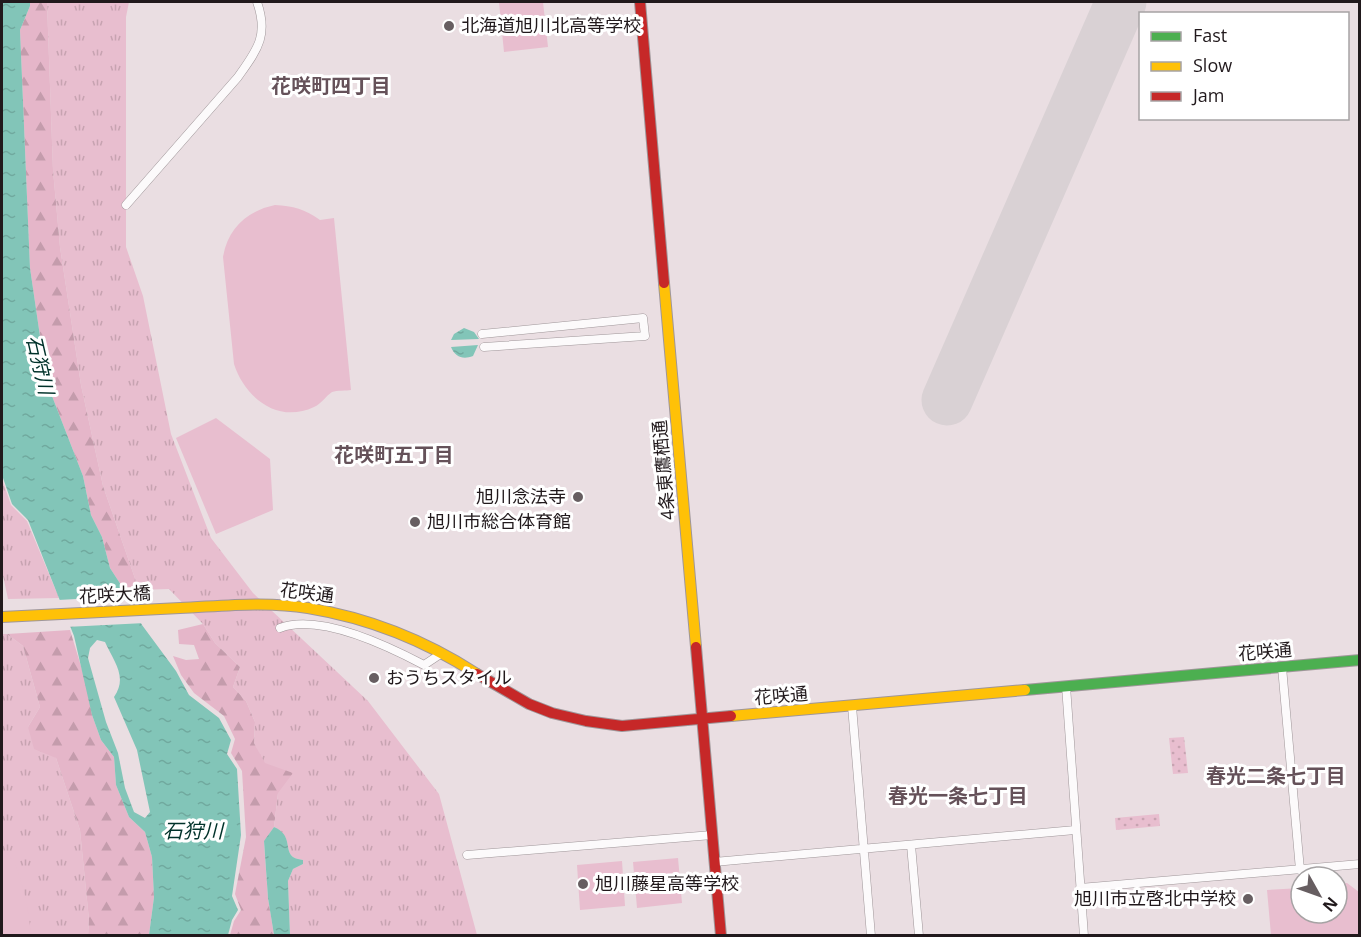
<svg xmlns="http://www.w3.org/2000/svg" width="1361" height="937" font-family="'Open Sans','Noto Sans JP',sans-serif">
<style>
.grass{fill:url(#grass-tufts)}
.forest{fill:url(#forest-firs)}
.park{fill:url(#park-dots)}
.pitch{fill:#e8becf}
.water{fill:url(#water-ripples);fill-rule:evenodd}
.pier{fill:#eadee2}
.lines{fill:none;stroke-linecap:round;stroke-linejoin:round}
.runway{stroke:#d9d1d4;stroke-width:51}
.street-casing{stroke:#9f9699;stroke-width:9}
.fast-casing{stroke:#9f9699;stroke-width:12}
.slow-casing{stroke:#9f9699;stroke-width:12}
.jam-casing{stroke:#9f9699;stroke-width:12}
.street{stroke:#fcfafb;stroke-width:8}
.fast{stroke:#4caf50;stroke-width:10}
.slow{stroke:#ffc107;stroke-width:10}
.jam{stroke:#c62828;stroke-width:10}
.poi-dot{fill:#675e61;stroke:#fff;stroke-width:2}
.labels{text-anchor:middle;stroke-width:6;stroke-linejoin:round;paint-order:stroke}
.poi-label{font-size:18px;fill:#21191c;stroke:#fff;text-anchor:start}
.street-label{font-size:18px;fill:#21191c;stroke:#fff}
.neighbourhood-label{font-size:20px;font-weight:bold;fill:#655159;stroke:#fff}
.water-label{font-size:20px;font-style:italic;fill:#00322a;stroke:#fff}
</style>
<defs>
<pattern id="grass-tufts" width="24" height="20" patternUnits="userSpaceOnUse" patternTransform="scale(1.5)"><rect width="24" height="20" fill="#e8becf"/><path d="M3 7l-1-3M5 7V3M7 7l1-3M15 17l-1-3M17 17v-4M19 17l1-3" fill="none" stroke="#c7a3b1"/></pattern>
<pattern id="forest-firs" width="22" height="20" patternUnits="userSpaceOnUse" patternTransform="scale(1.5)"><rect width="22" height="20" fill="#e5b6c9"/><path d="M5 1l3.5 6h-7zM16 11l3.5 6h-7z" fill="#c49cac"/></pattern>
<pattern id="park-dots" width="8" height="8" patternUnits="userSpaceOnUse" patternTransform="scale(1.5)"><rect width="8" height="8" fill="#e8becf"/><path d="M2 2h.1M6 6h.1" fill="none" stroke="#c7a3b1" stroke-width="1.8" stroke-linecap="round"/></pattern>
<pattern id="water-ripples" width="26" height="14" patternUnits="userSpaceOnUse" patternTransform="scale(1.5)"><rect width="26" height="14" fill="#82c5b8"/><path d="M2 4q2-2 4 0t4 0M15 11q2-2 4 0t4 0" fill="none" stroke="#70a99e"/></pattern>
</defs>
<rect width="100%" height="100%" fill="#eadee2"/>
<path class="grass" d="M47,2H129L126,17V247L143,296L171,434L211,538L253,593L368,701L439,794L477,935H290L288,881L293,869L303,864V860C300,859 296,859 293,857C284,850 293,836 274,827L278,793L254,743L255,722L246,701L233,687L240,667L215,643L203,624L169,589L139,590L103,486L81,385L60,247L53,170Z
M2,479L11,505L27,521L59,598L8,599L2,571Z
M2,634H7L23,646L40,707L28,727L56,758L80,830L89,920L88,935H2Z"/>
<path class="forest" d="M30,2H47L53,170L60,247L81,385L103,486L139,590L123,588L110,568L102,537L91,515L83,476L52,396L41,343L30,268L20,30L30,6Z
M203,624L215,643L240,667L233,687L246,701L255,722L254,743L265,763L293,773L278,793L274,827L264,842L268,898L274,935H230L234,921L241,910L235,894L246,837L242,771L231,753L235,739L224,716L194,693L181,675L173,656L186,660L199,659L194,645L179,644L178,630Z
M70,630L87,686L92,715L101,740L114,757L116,785L129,817L145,832L152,857L154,897L149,935H88L89,920L80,830L56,758L34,749L28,727L40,707L23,646L7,634Z"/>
<path class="park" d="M1184,737L1188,773L1173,774L1169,738Z
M1159,814L1160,826L1116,830L1115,818Z"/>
<path class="pitch" d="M499,2H543L548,47L504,52Z
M275,205C293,206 305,209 320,220L334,218L351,390C346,391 337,390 332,392C326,396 321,404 314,407C278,424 245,398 234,364L223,257C228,228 247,211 275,205Z
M216,418L270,459L273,510L216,534L176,438Z
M2,850C5,853 10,856 12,860C21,872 32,922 30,935H2Z
M678,858L682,903L637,908L633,862Z
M622,861L625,906L580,910L577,865Z
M1347,883L1359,892V935H1271L1267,890L1301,888V913H1337V884Z"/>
<path class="water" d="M2,2H30V6L20,30L30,268L41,343L52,396L83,476L91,515L102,537L110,568L123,588L142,625L176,671L189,695L219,718L231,740L227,754L237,769L241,835L232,896L238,910L232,920L228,935H149L154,897L152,857L145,832L129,817L116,785L114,757L101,740L92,715L74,636L28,520L12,504L2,475ZM97,640L105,642C114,662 128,677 114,697L137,750L150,812L145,818L134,812L125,788L118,753L106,722L88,658L90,648Z
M464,328L474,332L479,339L451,340L454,334Z
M478,345L473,356C463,360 455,357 451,347Z
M274,827C293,835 284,850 293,857C296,859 300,859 303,860V864L293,869L288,881L290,935H274L268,898L264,841Z"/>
<path class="pier" d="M131,596L145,623L66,627L58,600Z"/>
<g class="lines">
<path class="runway" d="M947,400L1121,2"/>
<g class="street-casing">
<path id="street" d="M126,205L238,77C257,50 269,36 257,2
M482,334L643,318L645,336L484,347
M280,628C319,613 388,646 424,665L442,653
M1282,667L1300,870
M1066,686L1084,936
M852,706L871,936
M911,845L919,936
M467,855L712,835
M714,862L1075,830
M1080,888L1360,864"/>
</g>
<g class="fast-casing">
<path id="fast" d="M1025,690L1360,660"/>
</g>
<g class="slow-casing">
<path id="slow" d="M664,283L696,647
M2,617C61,614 121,611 180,608C223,606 266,601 308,608C369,618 426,641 477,674
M731,716L1025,690"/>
</g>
<g class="jam-casing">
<path id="jam" d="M640,2L664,283
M696,647L721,936
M477,674L529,704L552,713L586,721L622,726L731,716"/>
</g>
<use href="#street" class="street"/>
<use href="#fast" class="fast"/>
<use href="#slow" class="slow"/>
<use href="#jam" class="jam"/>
</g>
<g class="poi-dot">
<circle cx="449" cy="26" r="6"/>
<circle cx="578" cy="497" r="6"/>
<circle cx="415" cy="522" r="6"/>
<circle cx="374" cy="678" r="6"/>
<circle cx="583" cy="884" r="6"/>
<circle cx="1248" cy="899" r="6"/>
</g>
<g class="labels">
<g class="poi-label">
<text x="461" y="32">北海道旭川北高等学校</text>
<text x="566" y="503" text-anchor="end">旭川念法寺</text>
<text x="427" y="528">旭川市総合体育館</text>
<text x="386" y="684">おうちスタイル</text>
<text x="595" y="890">旭川藤星高等学校</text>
<text x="1236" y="905" text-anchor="end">旭川市立啓北中学校</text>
</g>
<g class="street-label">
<text transform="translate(664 470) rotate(-95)" y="6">4条東鷹栖通</text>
<text transform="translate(307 593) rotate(7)" y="6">花咲通</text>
<text transform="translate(115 595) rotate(-3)" y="6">花咲大橋</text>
<text transform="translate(1265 652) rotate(-5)" y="6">花咲通</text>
<text transform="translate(781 696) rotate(-5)" y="6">花咲通</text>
</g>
<g class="neighbourhood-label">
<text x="331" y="93">花咲町四丁目</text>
<text x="394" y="462">花咲町五丁目</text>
<text x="1276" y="783">春光二条七丁目</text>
<text x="958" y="803">春光一条七丁目</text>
</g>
<g class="water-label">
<text transform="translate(40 365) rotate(77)" y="7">石狩川</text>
<text x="193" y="838">石狩川</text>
</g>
</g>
<rect width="1361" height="937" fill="none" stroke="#21191c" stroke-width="6"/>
<rect x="1139" y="12" width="210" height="108" fill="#ffffff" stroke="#a6a3a4" stroke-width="1.5"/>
<rect x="1151" y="32" width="30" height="9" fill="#4caf50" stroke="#a6a3a4" stroke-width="1.5"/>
<text x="1193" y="42" font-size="18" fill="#21191c">Fast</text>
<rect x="1151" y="62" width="30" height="9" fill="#ffc107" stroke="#a6a3a4" stroke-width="1.5"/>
<text x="1193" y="72" font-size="18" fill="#21191c">Slow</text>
<rect x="1151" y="92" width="30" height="9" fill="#c62828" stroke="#a6a3a4" stroke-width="1.5"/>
<text x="1193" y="102" font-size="18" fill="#21191c">Jam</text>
<g transform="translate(1319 895) rotate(130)"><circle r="28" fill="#ffffff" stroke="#a6a3a4" stroke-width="1.5"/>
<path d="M0-4.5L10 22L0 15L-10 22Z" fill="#675e61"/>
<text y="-9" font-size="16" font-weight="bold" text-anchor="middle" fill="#21191c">N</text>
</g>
</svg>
